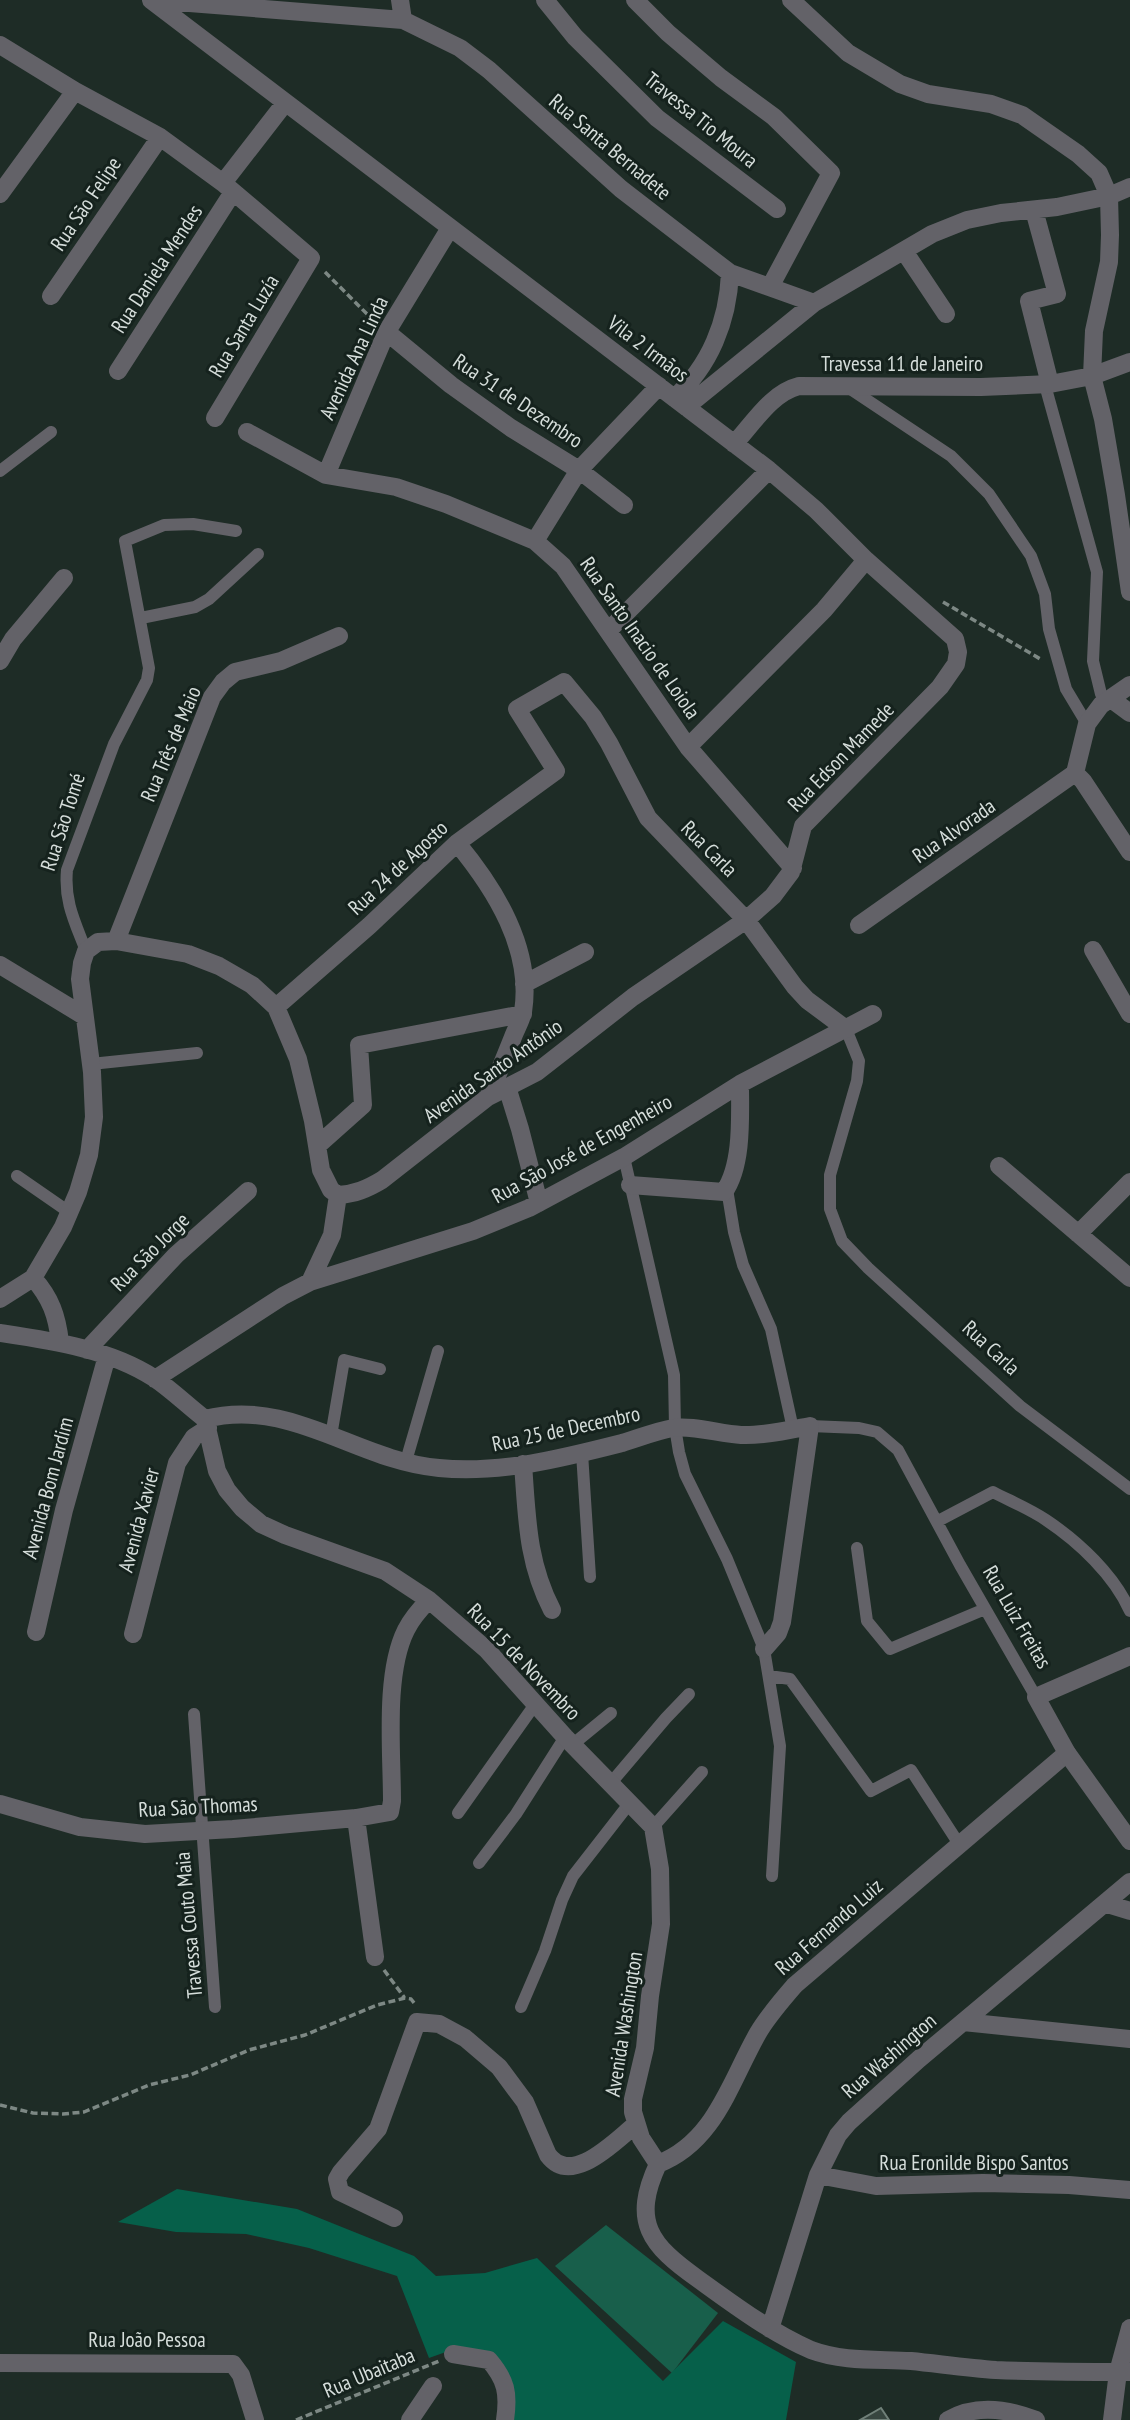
<svg xmlns="http://www.w3.org/2000/svg" width="1130" height="2420" font-family="'PT Sans Narrow',sans-serif">
<style>
.green{fill:#185f4b}
.forest{fill:#06604a}
.building{fill:#374640;stroke:#708079;stroke-width:2}
.lines{fill:none;stroke-linecap:round;stroke-linejoin:round}
.path{stroke:#7d8884;stroke-width:3.5;stroke-dasharray:7 3.5;stroke-linecap:butt}
.service{stroke:#636268;stroke-width:12}
.minor{stroke:#636268;stroke-width:18}
.tertiary{stroke:#636268;stroke-width:18}
.labels{text-anchor:middle;stroke-width:6;stroke-linejoin:round;paint-order:stroke}
.street-label{font-size:21px;fill:#d5ddda;stroke:#15221d}
</style>
<rect width="100%" height="100%" fill="#1e2c26"/>
<path class="green" d="M606,2225L718,2313L672,2373L555,2266Z"/>
<path class="forest" d="M177,2189L297,2209L414,2256L436,2276L485,2273L537,2258L663,2381L723,2321L796,2362L786,2420H513L515,2397L493,2358L457,2348L429,2358L397,2276L309,2248L246,2234L176,2232L118,2222Z"/>
<path class="building" d="M881,2408L889,2420H860Z"/>
<g class="lines">
<path class="path" d="M325,272L374,321
M943,602L1042,660
M384,1970L404,1997
M0,2105L33,2113L63,2114L84,2112L149,2085L190,2075L249,2050L305,2035L377,2005L405,1998L411,1999L415,2004
M296,2420L439,2361"/>
<path class="service" d="M1045,385L1097,572L1093,661L1101,694
M846,386L951,456L989,494L1031,556L1045,594L1049,629L1066,689L1087,724
M0,471L51,432
M141,618L195,607L209,599L258,554
M86,951C75,922 64,902 67,870L114,744L147,680L149,668L125,541L164,525L193,524L236,531
M846,1029L859,1061L857,1081L830,1175V1209L842,1241L868,1268L1020,1406L1130,1489
M91,1064L197,1053
M624,1157L674,1375L675,1427L679,1452L685,1474L727,1559L764,1649L780,1746L772,1876
M17,1176L69,1212
M727,1189L734,1232L743,1265L771,1329L793,1429
M810,1426L859,1428L877,1432L898,1450L960,1565L1036,1697
M331,1436L344,1360L380,1369
M582,1453L590,1577
M406,1461L438,1351
M938,1521L993,1492C1010,1501 1030,1509 1046,1520C1079,1542 1114,1575 1130,1611
M857,1548L867,1621L890,1649L985,1609
M769,1676L790,1679L871,1791L911,1770L959,1844
M194,1714L215,2007
M572,1745L611,1713
M610,1784L666,1718L689,1694
M458,1813L536,1703
M653,1827L702,1772
M479,1863L516,1814L565,1737
M521,2007L545,1951L562,1900L573,1876L629,1804"/>
<path class="minor" d="M151,0L769,470L816,510L866,560L824,610L688,747
M151,0L403,20
M400,0L403,20L460,48L489,70L621,189L730,273L814,303
M545,0L575,37L657,118L777,209
M635,0L668,33L721,78L774,117L831,173L770,287
M791,0L848,53L900,84L928,94L991,104L1022,115L1078,154L1099,173L1109,196L1110,235L1109,262L1094,331L1092,376L1103,419L1116,495L1130,592
M0,45L75,91L160,137L223,183L311,258L215,418
M223,183L285,103
M0,194L75,91
M1034,210L1057,294L1029,301L1050,384
M904,251L946,314
M51,296L160,137
M386,333L394,338L451,385L511,428L579,470L624,505
M118,371L233,192
M674,398C710,366 728,321 730,273
M686,407L814,303L932,234L967,220L1001,213L1057,207L1109,196L1130,187
M247,432L326,475L396,487L446,504L535,541L563,566L688,747L793,868
M734,444C753,424 771,393 799,386L981,387L1050,384L1092,376L1130,362
M326,475L386,333L450,228
M535,541L579,470L659,386
M608,631L769,470
M0,661L13,639L64,578
M1111,699L1130,713
M1075,773L1083,781L1130,852
M457,843C495,889 533,949 523,1012C521,1021 516,1029 513,1037C505,1057 497,1077 488,1097
M859,925L1075,773L1087,724L1101,705L1130,685
M116,941L212,697L223,682L235,672L281,661L339,636
M1093,950L1130,1014
M0,965L84,1016
M524,984L585,952
M276,1007L369,926L457,843L556,771L517,709L564,682L593,717L609,743L648,818L746,920L795,987L807,1000L846,1029
M507,1087L520,1129L539,1203
M317,1146L363,1105L359,1045L523,1014
M999,1166L1130,1278
M630,1185L724,1192C743,1165 740,1116 740,1084
M338,1195C355,1194 367,1189 382,1180L488,1097L537,1072L633,997L746,920L773,896L791,872L803,826L940,687L956,664L958,652L955,639L866,560
M1078,1234L1130,1182
M33,1278C51,1298 57,1316 60,1342
M310,1282L332,1235L338,1195
M0,1299L33,1278L63,1227L78,1192L89,1155L94,1117L92,1072L80,979L82,963L86,951L98,942L116,941L188,954L219,966L252,985L276,1007L298,1059L313,1121L321,1170L331,1190L338,1195
M0,1333C53,1341 109,1349 154,1378C172,1390 188,1406 205,1419
M87,1350L176,1255L248,1191
M155,1379L283,1296L310,1282L473,1231L529,1208L624,1157L740,1084L873,1014
M205,1419L217,1471L227,1490L242,1508L261,1524L285,1535L385,1571L429,1600L487,1650L565,1737L653,1827L660,1869L661,1924L650,1996L645,2048L633,2099V2112L641,2138L658,2164C631,2222 650,2245 698,2279C734,2305 770,2332 811,2350C843,2362 878,2359 911,2361C940,2364 968,2368 996,2370C1041,2372 1086,2372 1130,2372
M205,1419C291,1397 357,1461 439,1468C501,1474 563,1458 622,1443C639,1438 656,1431 673,1428C692,1425 721,1434 741,1435C763,1436 788,1430 810,1426L782,1622L778,1633L764,1649
M523,1464C527,1517 527,1562 552,1610
M36,1632L64,1510L107,1356
M133,1634L177,1463L194,1437L208,1428
M0,1804L80,1827L145,1834L233,1829L356,1818L390,1812L392,1801C392,1752 384,1674 406,1630C412,1618 420,1609 429,1600
M356,1818L375,1957
M1107,1904L1130,1911
M963,2022L1130,2039
M658,2164C715,2142 730,2082 758,2033C768,2016 782,2000 795,1985L1067,1753
M818,2175L876,2186L983,2183L1069,2185L1130,2190
M394,2218L340,2192L337,2179L341,2172L378,2129L417,2022L439,2024L465,2038L499,2067L525,2102L548,2155C572,2187 615,2141 635,2125
M770,2329L818,2175L838,2135L849,2122L919,2059L1130,1882
M453,2354L489,2360C506,2380 509,2393 505,2420
M0,2363L233,2364L241,2375L255,2420
M410,2420L433,2386
M948,2420C976,2404 1008,2409 1036,2420
M1112,2420L1118,2372L1130,2328"/>
<path class="tertiary" d="M1130,1656L1036,1697L1067,1753L1130,1841"/>
</g>
<g class="labels">
<g class="street-label">
<text transform="translate(701 120) rotate(39)" y="7">Travessa Tio Moura</text>
<text transform="translate(610 147) rotate(40)" y="7">Rua Santa Bernadete</text>
<text transform="translate(86 204) rotate(-56)" y="7">Rua São Felipe</text>
<text transform="translate(157 269) rotate(-57)" y="7">Rua Daniela Mendes</text>
<text transform="translate(244 326) rotate(-59)" y="7">Rua Santa Luzía</text>
<text transform="translate(648 349) rotate(37)" y="7">Vila 2 Irmãos</text>
<text transform="translate(354 358) rotate(-65)" y="7">Avenida Ana Linda</text>
<text x="902" y="371">Travessa 11 de Janeiro</text>
<text transform="translate(518 401) rotate(34)" y="7">Rua 31 de Dezembro</text>
<text transform="translate(640 638) rotate(55)" y="7">Rua Santo Inacio de Loiola</text>
<text transform="translate(171 744) rotate(-67)" y="7">Rua Três de Maio</text>
<text transform="translate(841 757) rotate(-46)" y="7">Rua Edson Mamede</text>
<text transform="translate(63 822) rotate(-72)" y="7">Rua São Tomé</text>
<text transform="translate(954 831) rotate(-35)" y="7">Rua Alvorada</text>
<text transform="translate(709 849) rotate(45)" y="7">Rua Carla</text>
<text transform="translate(398 868) rotate(-43)" y="7">Rua 24 de Agosto</text>
<text transform="translate(493 1071) rotate(-35)" y="7">Avenida Santo Antônio</text>
<text transform="translate(582 1149) rotate(-29)" y="7">Rua São José de Engenheiro</text>
<text transform="translate(150 1252) rotate(-45)" y="7">Rua São Jorge</text>
<text transform="translate(991 1348) rotate(43)" y="7">Rua Carla</text>
<text transform="translate(566 1429) rotate(-12)" y="7">Rua 25 de Decembro</text>
<text transform="translate(48 1488) rotate(-75)" y="7">Avenida Bom Jardim</text>
<text transform="translate(139 1520) rotate(-75)" y="7">Avenida Xavier</text>
<text transform="translate(1017 1617) rotate(60)" y="7">Rua Luiz Freitas</text>
<text transform="translate(524 1662) rotate(46)" y="7">Rua 15 de Novembro</text>
<text transform="translate(198 1807) rotate(-3)" y="7">Rua São Thomas</text>
<text transform="translate(189 1925) rotate(-95)" y="7">Travessa Couto Maia</text>
<text transform="translate(829 1927) rotate(-41)" y="7">Rua Fernando Luiz</text>
<text transform="translate(624 2024) rotate(-81)" y="7">Avenida Washington</text>
<text transform="translate(889 2056) rotate(-41)" y="7">Rua Washington</text>
<text x="974" y="2170">Rua Eronilde Bispo Santos</text>
<text x="147" y="2347">Rua João Pessoa</text>
<text transform="translate(369 2373) rotate(-23)" y="7">Rua Ubaitaba</text>
</g>
</g>
</svg>
